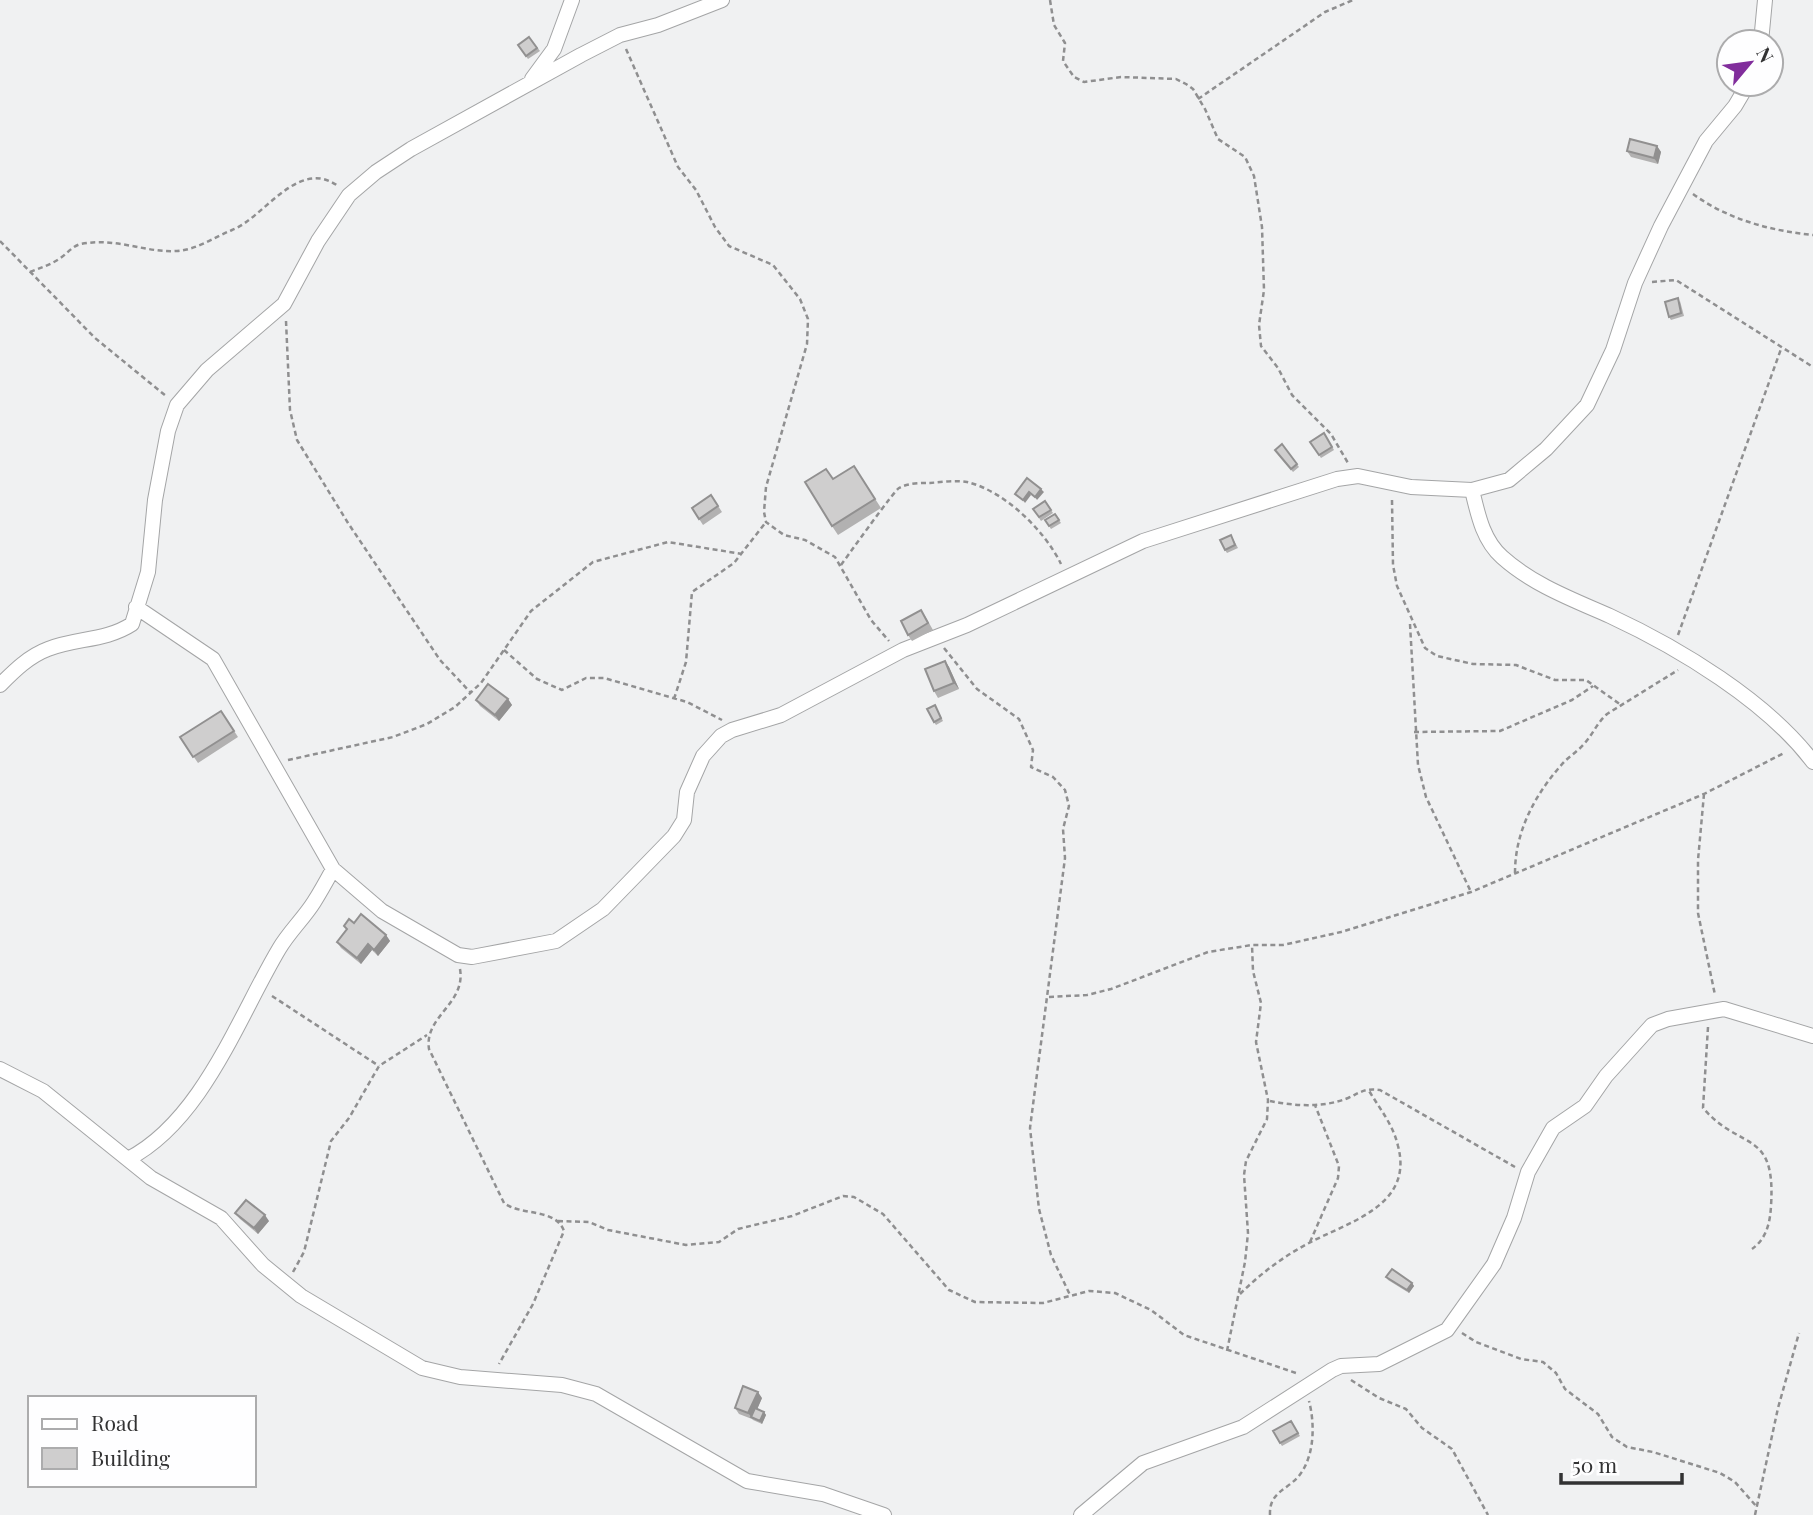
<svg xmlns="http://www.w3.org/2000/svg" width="1813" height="1515" font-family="'Playfair Display',serif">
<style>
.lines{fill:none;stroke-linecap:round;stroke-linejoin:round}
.street-casing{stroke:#a4a5a6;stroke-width:16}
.path{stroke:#8f8f90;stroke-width:2.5;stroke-dasharray:5 3.5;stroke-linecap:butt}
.street{stroke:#fff;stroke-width:14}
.wall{fill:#b2b1b1}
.shaded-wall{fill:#919090}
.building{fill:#cfcece;stroke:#919090;stroke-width:2}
</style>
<rect width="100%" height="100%" fill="#f0f1f2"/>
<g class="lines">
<g class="street-casing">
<path id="street" d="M1761,42L1765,0
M532,79L554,49L572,0
M1472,490C1478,515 1483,540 1502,557C1533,585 1574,600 1610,616C1679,648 1767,701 1813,762
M136,607L213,659L333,869L382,911L458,955L472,957L556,941L603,909L674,836L684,820L687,792L703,756L721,736L732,730L781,715L903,650L967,625L1143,541L1337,479L1358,476L1411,487L1472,490L1509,480L1546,449L1587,405L1613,350L1635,283L1661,226L1706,141L1735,106L1748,84
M0,685C14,671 29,656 48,649C76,638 106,641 132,624L148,572L155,500L168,431L177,405L207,370L284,304L318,241L349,195L376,172L411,149L581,55L620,35L658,25L722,0
M0,1069L43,1091L151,1178L221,1218L263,1265L301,1296L422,1368L460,1377L562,1385L596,1394L747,1481L823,1494L884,1515
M128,1159C202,1121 238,1018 279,949C289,932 304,918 314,902C321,891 327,880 333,869
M1081,1515L1143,1463L1243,1427L1332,1370L1341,1366L1379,1364L1447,1330L1494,1264L1514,1218L1528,1172L1553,1128L1585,1106L1606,1076L1652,1025L1668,1019L1724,1009L1813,1036"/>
</g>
<path class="path" d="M1050,0L1054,25L1065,43L1063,61L1074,77L1084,82L1121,77L1176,79L1186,84L1193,89L1205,109L1218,139L1245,157L1254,176L1262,227L1264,290L1259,325L1261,346L1278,368L1292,395L1331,434L1348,463
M626,49L678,167L696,190L715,227L729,246L773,265L800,299L808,319L807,344L766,487L764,512L766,522L784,535L805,540L835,557L871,620L889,641
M1198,99L1325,12L1353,0
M1693,194C1727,219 1771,231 1813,235
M0,241L95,338L166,396
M30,272C40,268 50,265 59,259C67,254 72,246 81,244C116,237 145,253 177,251C196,250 215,237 232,230C264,218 298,157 338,186
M1652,282L1676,280L1813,367
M286,321L290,410L297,440L348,523L440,660L471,693
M1392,500L1393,565L1397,586L1425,648L1437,656L1473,664L1516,665L1555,680H1586L1621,705
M841,565C849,554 894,491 899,488C908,483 920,483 930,483C942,482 956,480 967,482C1005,491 1045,531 1061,564
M1410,624L1418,765L1426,797L1471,892
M1678,635L1781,349
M944,648L977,689L1019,719L1033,750L1031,767L1053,777L1065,790L1069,806L1063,829L1065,858L1030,1128L1039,1209L1051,1255L1070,1295
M504,650L537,679L562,690L586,678H604L687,702L722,720
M674,699L686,662L692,592L734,563L766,522
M1414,732L1500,731L1572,700L1593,686
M288,760L393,737L427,724L455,707L481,683L531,611L593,562L668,542L742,554
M1704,794L1698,860V913L1715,995
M1515,873C1515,830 1536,793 1564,762C1570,756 1578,751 1584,744C1593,734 1597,723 1607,714L1678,670
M460,969C466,1004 424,1016 429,1049L504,1203C521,1216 556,1208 564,1231L533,1304L499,1364
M272,996L379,1066
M1049,997L1087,995L1111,989L1208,952L1252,945H1283L1341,932L1471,892L1704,794L1784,753
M1708,1027L1703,1108C1741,1152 1776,1128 1771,1206C1770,1224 1766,1239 1752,1249
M1270,1101C1294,1106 1324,1108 1348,1098C1361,1092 1365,1088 1380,1090L1515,1167
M558,1221L589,1222L608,1230L686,1245L719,1242L738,1229L792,1216L843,1196L854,1197L883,1214L949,1290L975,1302L1043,1303L1089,1291L1115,1293L1151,1310L1184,1335L1299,1374
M1310,1242L1338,1178L1339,1166L1315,1105
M293,1272L304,1252L331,1141L349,1118L379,1066L427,1035
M1240,1294C1260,1274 1284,1256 1309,1243C1348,1222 1414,1206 1398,1146C1393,1124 1379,1108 1368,1089
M1462,1333L1476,1342L1521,1359L1543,1362L1556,1373L1565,1389L1598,1414L1612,1437L1627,1447L1653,1452L1720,1473L1735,1482L1757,1507
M1227,1351L1245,1262L1248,1233L1244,1175L1246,1161L1267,1119L1268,1100L1256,1042L1261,1003L1253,971L1252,945
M1351,1380L1379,1398L1406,1409L1422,1428L1452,1449L1488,1515
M1270,1515C1269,1493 1285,1491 1298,1477C1315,1457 1315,1424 1309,1401
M1755,1515L1778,1408L1799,1333"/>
<use href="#street" class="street"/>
</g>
<path class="wall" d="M529,37L540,51L528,59L518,45Z
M1657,146L1661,152L1658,164L1631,157L1627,151Z
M1680,301L1684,316L1671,320L1669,317Z
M1324,433L1334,450L1321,458L1310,442Z
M1282,444L1299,467L1293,472L1275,450Z
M854,466L881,508L838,535L832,526L833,479Z
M711,495L722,512L703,525L692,508Z
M1045,501L1053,513L1041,521L1033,509Z
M1055,514L1061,523L1051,529L1045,520Z
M1231,535L1238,548L1227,553L1225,550Z
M925,616L933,630L912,641L908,635Z
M945,661L949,667L959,689L938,698L934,691Z
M508,699L512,705L499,721L480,706L476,700Z
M935,705L943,721L936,725L934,722Z
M221,711L238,737L198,763L180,737Z
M354,923L386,935L390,941L378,956L372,950L361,964L341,948L337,942L347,930L344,926Z
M235,1213L269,1221L258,1234L240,1219Z
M1386,1277L1412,1283L1414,1286L1409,1293L1388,1280Z
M762,1398L757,1409L764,1412L766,1415L762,1424L753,1420L752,1419L739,1414L735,1408Z
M1291,1421L1300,1436L1282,1446L1280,1443Z"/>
<path class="shaded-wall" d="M1657,146L1661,152L1658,164L1654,158Z
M1041,489L1044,492L1037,500L1035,497Z
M1029,492L1031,495L1025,503L1023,500Z
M945,661L949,667L959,689L954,683Z
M508,699L512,705L499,721L495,715Z
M386,935L390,941L378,956L374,950Z
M368,944L372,950L361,964L357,958Z
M265,1215L269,1221L258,1234L254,1228Z
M1412,1283L1414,1286L1409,1293L1407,1290Z
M758,1392L762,1398L753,1419L748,1413Z
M764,1412L766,1415L762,1424L760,1421Z"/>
<path class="building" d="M529,37L537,48L526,56L518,45Z
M1630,139L1657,146L1654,158L1627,151Z
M1678,298L1681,313L1669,317L1665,302Z
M1324,433L1332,447L1319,455L1310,442Z
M1282,444L1297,464L1291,469L1275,450Z
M854,466L875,499L832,526L805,482L826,469L833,479Z
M1027,478L1041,489L1035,497L1029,492L1023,500L1015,494Z
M711,495L718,506L699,519L692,508Z
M1045,501L1051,510L1039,517L1033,509Z
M1055,514L1059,520L1049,526L1045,520Z
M1231,535L1235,545L1225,550L1220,540Z
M921,610L928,623L908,635L901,621Z
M945,661L954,683L934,691L925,669Z
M488,684L508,699L495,715L476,700Z
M935,705L941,718L934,722L927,709Z
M221,711L234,731L193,757L180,737Z
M361,914L386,935L374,950L368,944L357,958L337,942L347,929L344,926L349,919L354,923Z
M246,1200L265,1215L254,1228L235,1213Z
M1392,1269L1412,1283L1407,1290L1386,1277Z
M743,1386L758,1392L748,1413L735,1408Z
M755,1408L764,1412L760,1421L751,1417Z
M1291,1421L1298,1433L1280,1443L1273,1431Z"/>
<rect x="28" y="1396" width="228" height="91" fill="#fefeff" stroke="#acacad" stroke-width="2"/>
<rect x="42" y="1419" width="35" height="10" fill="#ffffff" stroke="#acacad" stroke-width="2"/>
<text x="91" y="1431" font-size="21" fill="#323233">Road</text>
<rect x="42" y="1448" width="35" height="21" fill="#cfcece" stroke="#acacad" stroke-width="2"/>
<text x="91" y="1466" font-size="21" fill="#323233">Building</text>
<g transform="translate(1750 63) rotate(61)"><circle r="33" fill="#fefeff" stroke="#acacad" stroke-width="2"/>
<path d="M0-5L12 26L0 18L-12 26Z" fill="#812d9c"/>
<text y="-10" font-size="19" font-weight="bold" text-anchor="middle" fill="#323233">N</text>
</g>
<path d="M1561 1473v10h121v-10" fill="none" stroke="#323233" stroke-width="3.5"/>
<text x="1572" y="1473" font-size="21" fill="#323233" stroke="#fefeff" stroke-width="5" paint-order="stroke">50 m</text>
</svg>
